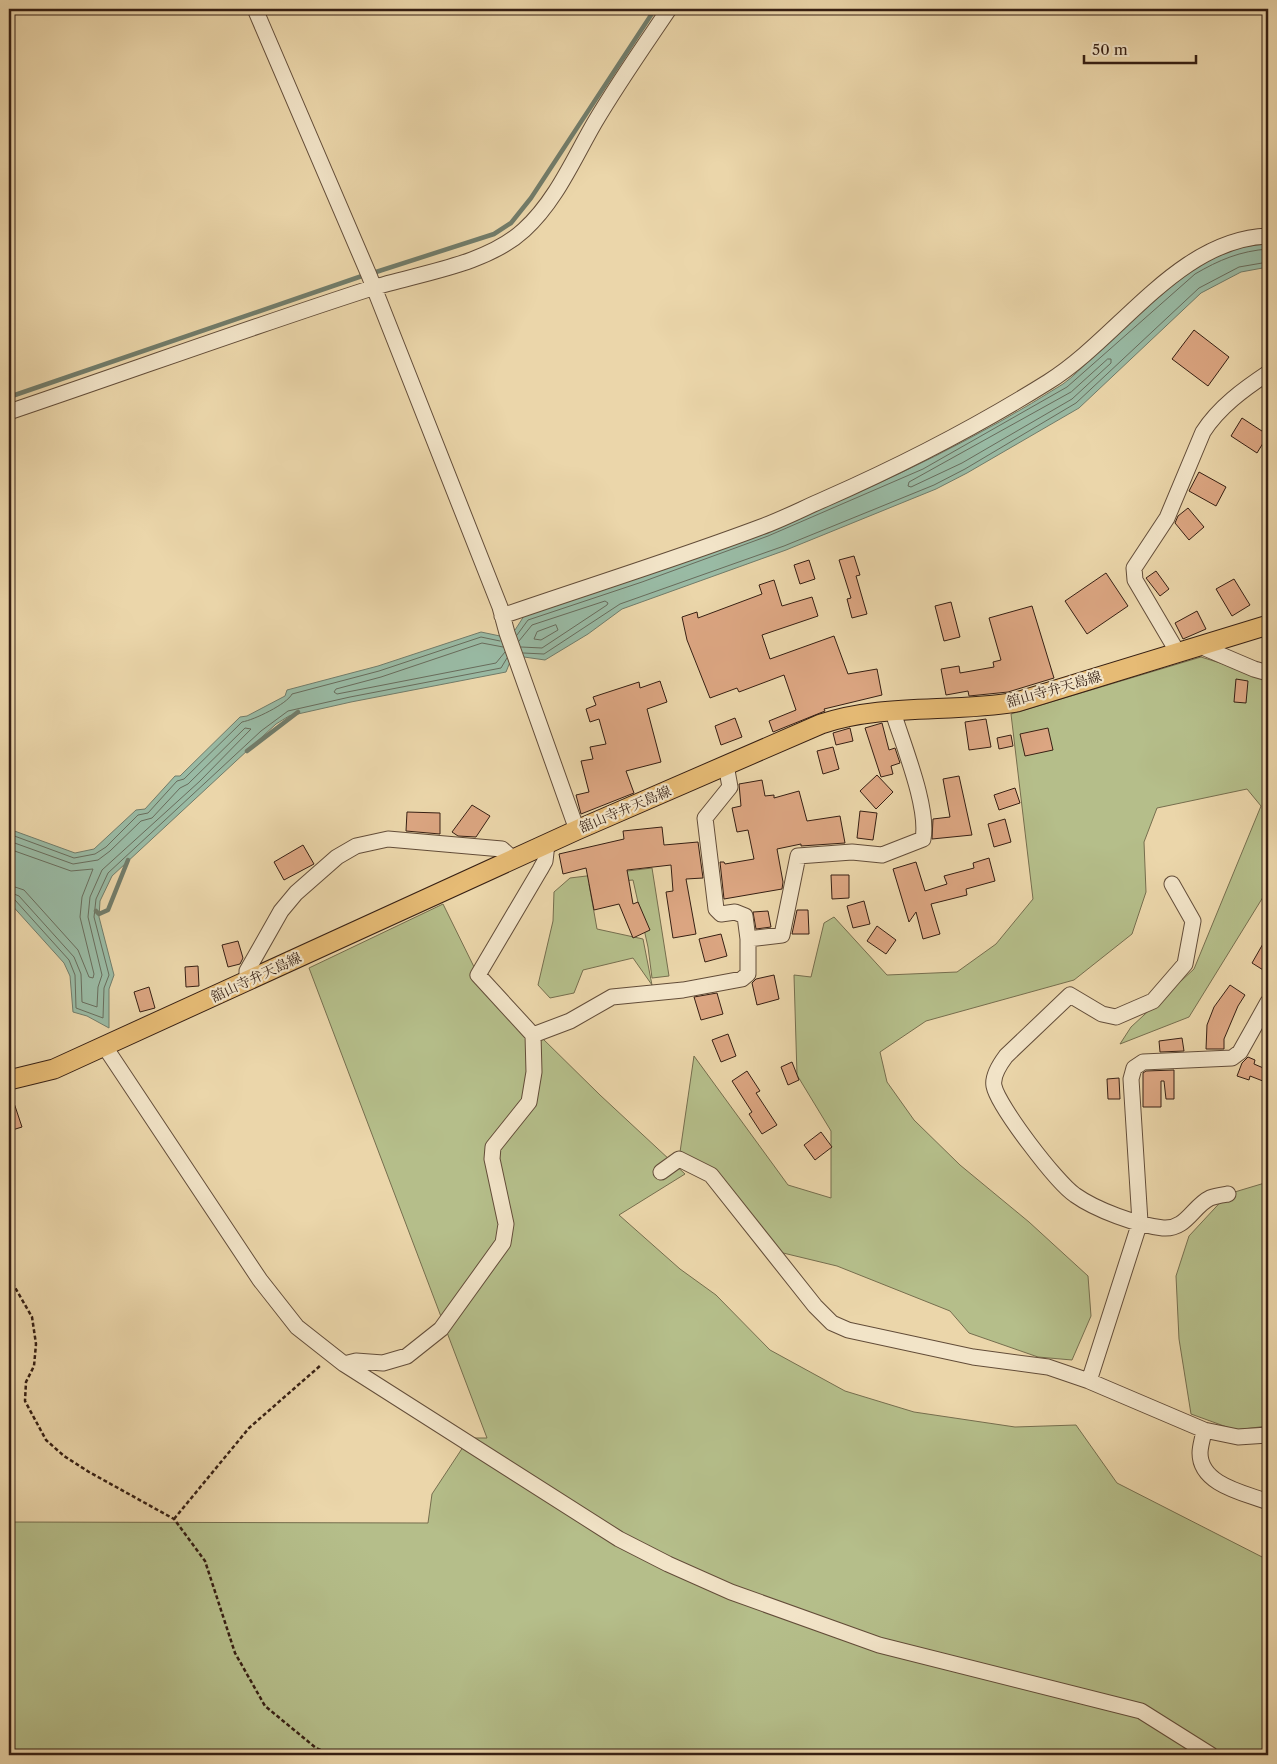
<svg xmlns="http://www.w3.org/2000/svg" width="1277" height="1764" font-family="'Libre Caslon Text','Noto Serif JP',serif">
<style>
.green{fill:#b5be8a;stroke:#766e4e}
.water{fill:#99baa4;stroke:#717c6a}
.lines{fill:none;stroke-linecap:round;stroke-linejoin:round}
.shore{stroke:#686c5c;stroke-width:1}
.stream{stroke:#717c6a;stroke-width:4.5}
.building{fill:#dca682;stroke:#361f13}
.minor-casing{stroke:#634d39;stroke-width:17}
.major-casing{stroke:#361f13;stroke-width:21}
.path{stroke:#361f13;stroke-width:2.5;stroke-dasharray:4 2.5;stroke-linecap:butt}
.minor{stroke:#f2e4c8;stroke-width:15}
.major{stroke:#e6bb75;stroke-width:19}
.labels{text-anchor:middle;stroke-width:4.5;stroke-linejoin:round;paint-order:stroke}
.street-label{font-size:14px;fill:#361f13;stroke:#f2e4c8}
</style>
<rect width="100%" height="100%" fill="#ebd6aa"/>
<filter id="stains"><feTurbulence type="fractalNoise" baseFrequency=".004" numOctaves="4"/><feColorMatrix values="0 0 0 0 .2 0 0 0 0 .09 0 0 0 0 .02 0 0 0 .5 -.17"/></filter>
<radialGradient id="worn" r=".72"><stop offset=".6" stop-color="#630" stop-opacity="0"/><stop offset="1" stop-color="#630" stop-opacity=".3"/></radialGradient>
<path class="green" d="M1201,657L1268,678V889L1189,1017L1120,1044L1131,1027L1194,969L1261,806L1247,789L1157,808L1144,842L1146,892L1132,934L1074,980L926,1021L880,1052L887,1082L914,1120L960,1165L1029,1222L1088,1276L1091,1316L1072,1360L1038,1357L969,1333L950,1311L837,1266L779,1252L741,1202L679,1159L694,1056L788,1185L831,1198V1131L797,1075L794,975L811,977L824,923L834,917L887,975L957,972L996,944L1033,899L1011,714Z
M652,868L669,976L652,978L648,947L633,880L589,884L597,929L643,939L652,985L633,958L583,970L574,993L550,998L538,985L553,921L554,892L570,878Z
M443,904L478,975L600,1095L685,1174L619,1215L680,1269L716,1295L770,1350L845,1391L914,1412L1015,1427L1076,1425L1117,1483L1268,1560V1755H9V1522L428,1523L432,1494L469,1438H487L309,968Z
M1268,1182V1426L1235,1430L1191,1414L1179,1339L1176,1276L1189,1236L1228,1194Z"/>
<path class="water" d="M1268,244V267L1241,272L1201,293L1079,408L967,473L936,489L786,550L622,609L588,634L545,660L524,657L510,662L506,672L351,702L289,716L276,724L112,876L100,901L99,917L114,975L109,989V1028L87,1016L73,1012L70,976L64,963L9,902V829L75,853L94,849L136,810L145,809L175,776H180L240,717L247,716L285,696L287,690L378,666L481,632L500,636L515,630L524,616C710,555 896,490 1063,384C1073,377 1082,367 1091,359C1127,327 1174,278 1215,256C1231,248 1251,245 1268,244Z"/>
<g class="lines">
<path class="shore" d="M1108,359H1111V363L1072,399L962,463L911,487L908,486L909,482L1071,392Z
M556,625L558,630L541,640L534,639L537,632Z
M517,635L528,620L642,582L768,536L923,469L1067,387L1195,274C1219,260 1240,251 1268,249
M519,641L532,625L605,601L608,603L607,605L542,648L521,647
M503,647L482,643L381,677L336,689L334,692L337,694L496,663L505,652
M523,653L544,654L620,604L784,546L934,485L965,469L1076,403L1199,288L1239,267L1268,262
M9,834L74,858L95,854L106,847L138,815L148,813L177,781L184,779L242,722C254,720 287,704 292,694L379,671L481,637L500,641
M9,841L73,864L98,860L110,851L141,821L152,818L180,788L188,784L245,728L251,729L200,781L102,870L90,897L88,917L102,975L98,987L97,1007L82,1002L81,974L74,957L19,896L9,892
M9,849L71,871L93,869L82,897L80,917L94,974L93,978L89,977L78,950L24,890L9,885
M9,899L15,900L69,960L75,975L76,1008L103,1018L104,988L109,975L94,917L96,899L108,873L261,731L288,711L350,697L501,668L507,658"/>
<path class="stream" d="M376,272L494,234L511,223L531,198L655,9
M9,397L362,276
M247,751L298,712
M96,911L99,914L108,910L128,860"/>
</g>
<path class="building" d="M1194,330L1229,357L1208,386L1172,359Z
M1242,418L1268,435L1257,453L1231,436Z
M1199,472L1226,487L1216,506L1189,491Z
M1188,508L1204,527L1189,540L1175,523L1178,516Z
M854,556L860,575L856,576L867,614L852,618L847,599L851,598L839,560Z
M809,560L815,579L800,584L794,565Z
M1156,571L1169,589L1160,596L1146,578Z
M1106,573L1128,606L1087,634L1065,601Z
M1234,579L1250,605L1232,616L1216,589Z
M774,580L782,606L812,597L818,616L762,635L770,659L834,636L848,674L877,669L882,695L824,709L825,711L773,732L769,721L796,710L784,675L739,692L737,688L710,698L687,640L682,617L697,612L698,618L762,594L759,585Z
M951,602L960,637L944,641L935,606Z
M1032,606L1054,678L1008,692L969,696L968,691L946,695L941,669L959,666L960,673L994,667L993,662L1001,660L989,618Z
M1197,611L1206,629L1183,639L1175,623Z
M1236,679L1248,681L1246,703L1234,702Z
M660,681L667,702L647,709L661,762L626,771L634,793L581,814L576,795L589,792L581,761L593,759L590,747L606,744L599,719L590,722L586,709L596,705L593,697L639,682L640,688Z
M735,718L742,737L721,745L715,726Z
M986,719L991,747L969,750L965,722Z
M882,723L889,750L895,748L900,763L891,766L893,774L881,777L865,728Z
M850,728L853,741L836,745L833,733Z
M1048,728L1053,750L1025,756L1020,734Z
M1011,735L1013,746L999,749L997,738Z
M833,747L839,769L823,774L817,751Z
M877,775L893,792L876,809L860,791Z
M959,776L972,835L932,839L933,819L950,817L943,779Z
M762,780L765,796L774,795V798L799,791L807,821L840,816L845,843L801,846V844L777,849L783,882L782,889L724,899L720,862H724L725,864L754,859L748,830L737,832L732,808L741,806L739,784Z
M1015,788L1020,803L999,810L994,795Z
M472,805L490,816L476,837L458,836L452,832Z
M860,811L877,813L873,840L857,838Z
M407,812L440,813V834L406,831Z
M1005,819L1011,842L994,847L988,824Z
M662,827L664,845L698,842L703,878L686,879L696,934L673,938L666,892L673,891L671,865L627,870L633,904L638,902L650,930L633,938L619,904L594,910L586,868L563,874L559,854L624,839L623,831Z
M303,845L314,864L284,880L274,862Z
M989,858L995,881L966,889L967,895L931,904L940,934L923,939L916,912L909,922L893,869L916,862L925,891L947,884L944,876L974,868L973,863Z
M831,875H849V898L832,899Z
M864,901L870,924L853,928L847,906Z
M797,910H808L809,934H792Z
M768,911L771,927L756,929L753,912Z
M877,926L896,940L886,954L867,941Z
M721,934L727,956L705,962L699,939Z
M1268,935V973L1252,963Z
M238,941L243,958L240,964L228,967L222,945Z
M198,966L199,986L186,987L185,967Z
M774,975L779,999L757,1005L752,983L756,979Z
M1230,985L1245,995L1238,1006L1224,1039V1049H1206L1207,1025L1214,1007Z
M149,987L155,1008L140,1012L134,992Z
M717,993L723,1014L701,1020L694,997Z
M728,1034L736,1056L721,1062L712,1040Z
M1182,1038L1184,1051L1160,1052L1159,1041Z
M1248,1057L1255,1060L1254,1064L1268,1070V1083L1250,1076L1249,1080L1237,1076L1242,1063Z
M792,1062L799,1080L788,1085L781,1067Z
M1174,1070V1099H1166L1164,1081H1161V1107H1143V1073L1146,1071Z
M747,1071L760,1091L756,1093L777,1125L762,1134L749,1114L752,1112L732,1081Z
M1119,1078L1120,1099H1108L1107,1079Z
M9,1094H11L22,1127L9,1131Z
M821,1132L832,1147L815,1160L804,1145Z"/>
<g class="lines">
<g class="minor-casing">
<path id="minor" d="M255,9L369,275L500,607L507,633L577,830
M9,412C130,371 251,327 372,288C420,273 486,265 524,230C556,201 574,158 595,122C618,83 644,46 669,9
M502,616C589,586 676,559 761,527C783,519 804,508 825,499C902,465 976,427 1048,382C1119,338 1178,239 1268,236
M1200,646L1254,669L1268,673
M1178,653L1135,580L1134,568L1167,518L1203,432C1219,407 1244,389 1268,373
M1172,884L1193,921L1185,964L1153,1001L1116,1017L1102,1014L1070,995L1006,1056C1000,1064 992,1076 994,1086C998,1106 1057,1183 1075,1195C1096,1210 1137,1225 1163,1228C1186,1230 1193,1206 1210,1198C1215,1196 1222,1195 1228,1194
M748,939L782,935L798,856L852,852L882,855L923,839C929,807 903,745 893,712
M247,981V971L281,911L296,893L337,857L356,846L388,839L502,849L513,859
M533,1035L478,975L540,870L545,861L547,844
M105,1047L260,1280L297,1327L344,1364L619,1539L668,1564L731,1592L879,1645L1141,1711L1211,1755
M661,1172L679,1159L711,1175L815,1306L832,1323L848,1330L973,1357L1048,1367L1089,1381L1204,1430L1238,1437L1268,1435
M344,1364L356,1361L383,1363L407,1356L441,1329L503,1243L506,1224L492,1159L493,1147L529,1102L534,1072L533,1035L570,1021L612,997L683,990L742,979L748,974V939L745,916L735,912L721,914L716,909L705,818L730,787L726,765
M1089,1381L1140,1222L1131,1079L1134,1068L1143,1062L1232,1058L1240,1052L1268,1002
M1204,1430C1203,1438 1200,1446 1200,1453C1200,1485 1245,1493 1268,1502"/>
</g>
<g class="major-casing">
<path id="major" d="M9,1080L54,1069L577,830L821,724C883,703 952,713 1017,702L1268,625"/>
</g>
<path class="path" d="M9,1277L32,1317L36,1344L34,1366L26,1382L25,1401L46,1440L64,1456L89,1472L174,1519L205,1561L235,1653L265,1706L316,1748L333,1755
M174,1519L249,1428L321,1365"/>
<use href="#minor" class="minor"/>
<use href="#major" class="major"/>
</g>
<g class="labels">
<g class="street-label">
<text transform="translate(1054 689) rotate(-16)" y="5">舘山寺弁天島線</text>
<text transform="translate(625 809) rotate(-23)" y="5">舘山寺弁天島線</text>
<text transform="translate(256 977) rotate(-25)" y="5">舘山寺弁天島線</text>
</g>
</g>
<rect width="1277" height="1764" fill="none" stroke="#ebd6aa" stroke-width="30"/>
<rect x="10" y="10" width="1257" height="1744" fill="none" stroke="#361f13" stroke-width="2.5"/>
<rect x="15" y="15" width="1247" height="1734" fill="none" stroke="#361f13"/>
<path d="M1084 55v8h112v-8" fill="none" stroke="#361f13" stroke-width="2.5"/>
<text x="1092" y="55" font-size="15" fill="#361f13" stroke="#f2e4c8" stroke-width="4" paint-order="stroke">50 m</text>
<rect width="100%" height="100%" filter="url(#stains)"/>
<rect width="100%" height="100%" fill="url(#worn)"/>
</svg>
